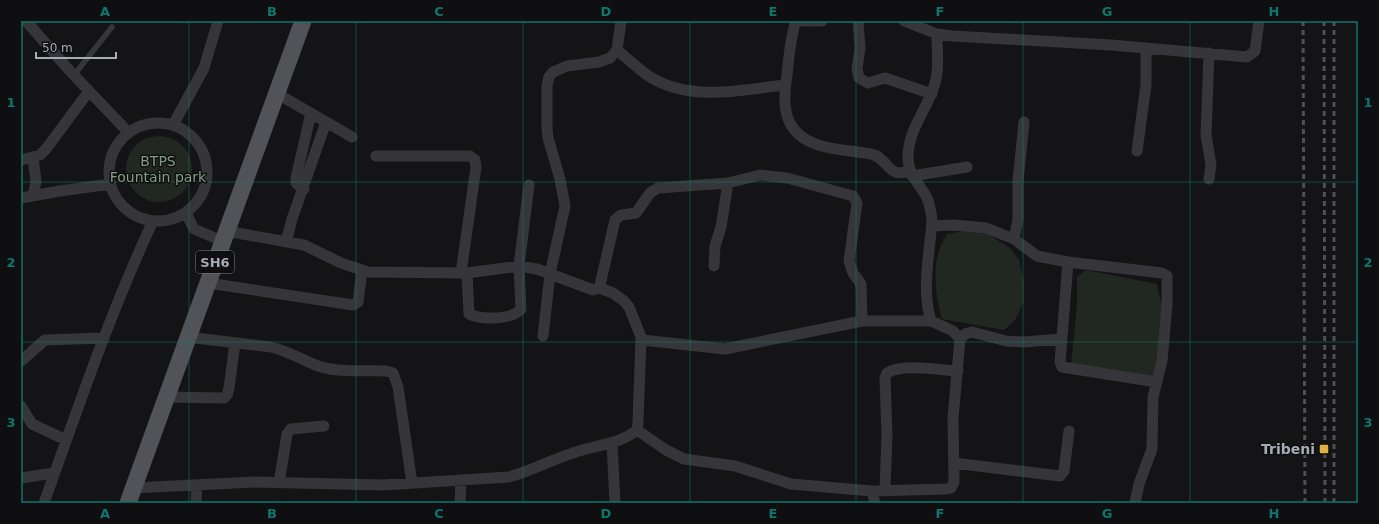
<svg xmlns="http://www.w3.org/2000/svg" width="1379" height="524" font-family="'DejaVu Sans',sans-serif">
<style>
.green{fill:#212822}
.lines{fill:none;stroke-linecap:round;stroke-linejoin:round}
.lane{stroke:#36363a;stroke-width:5.5}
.street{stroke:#36363a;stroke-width:11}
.primary{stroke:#525359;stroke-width:17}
.rail{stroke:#4f5055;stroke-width:3;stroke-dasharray:5 4;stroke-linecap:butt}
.grid{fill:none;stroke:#0f766e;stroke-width:1;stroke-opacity:0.55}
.poi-dot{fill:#e0b342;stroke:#0f0f11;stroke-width:1.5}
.labels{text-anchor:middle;stroke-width:3;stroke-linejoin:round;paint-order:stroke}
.shield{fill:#0f0f11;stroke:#797c84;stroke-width:1}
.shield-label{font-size:13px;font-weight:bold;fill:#a7abb5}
.park-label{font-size:14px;fill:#809e83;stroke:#0f0f11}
.poi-label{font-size:14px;font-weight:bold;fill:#a7abb5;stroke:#0f0f11;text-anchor:end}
.neatline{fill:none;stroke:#0f766e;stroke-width:1.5}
.grid-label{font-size:13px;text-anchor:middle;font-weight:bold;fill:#0f766e}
</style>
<rect width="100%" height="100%" fill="#141416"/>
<path class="green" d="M126 169a33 33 0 1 1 66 0a33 33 0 1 1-66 0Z
M963,231L988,234L1010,248L1019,260L1024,283V301L1015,320L1004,330L942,319C936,300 932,267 940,248C941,243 945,239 947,234Z
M1086,270L1157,284L1163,312V338L1151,382L1071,366L1077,304V277Z"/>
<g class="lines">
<path class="lane" d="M74,75L112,27"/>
<path class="street" d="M26,21L69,70L128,132
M796,21C790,38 789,57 787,75C781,110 785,138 826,147C841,151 857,151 871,154C889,158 887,179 909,171
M803,21H822
M858,21L860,48L857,69L859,78L868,83L885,78L932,94
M904,21L937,34L953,36L1111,45L1247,57L1255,51L1259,21
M617,50C628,59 638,69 650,77C691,102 740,90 785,85
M1209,53L1206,135L1211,165L1209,179
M276,93L352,137
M109 172a49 49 0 1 1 98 0a49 49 0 1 1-98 0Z
M173,125L204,68L218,21
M1137,151L1146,85V48
M376,156H470L475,160L476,167L461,273
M33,158L36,181L33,196
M21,160L40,155L46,149L89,91
M912,176L967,167
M304,189L296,183V178L311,113
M21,198L60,191L110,184
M186,213L194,229L222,241
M932,226L954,225L986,228L1014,239L1037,256L1068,262L1162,273L1167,276V305L1162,361L1153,397L1152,449L1139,484L1135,503
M226,231L304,245L341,263L368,272L467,273L519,266L537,269L593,290L601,287
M1014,239L1018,219V181L1024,122
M286,242L292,219L326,122
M1068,262L1060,362L1062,367L1157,382
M714,266L715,246L721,227L728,183
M467,273L469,314C482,320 512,320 521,309L519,266L529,185
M208,283L353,305L358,302L362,270
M543,336L550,274L565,206L560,179L548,138L547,128V86L549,77L553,72L567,66L599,62L610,58L617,50L621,21
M187,337L271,347C288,351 302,360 318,366C339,373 365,370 386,371L393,373L398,387L412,483
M960,339L965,334L972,332L1006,341L1023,342L1062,339
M642,340L725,349L862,321H931
M21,361L45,340L104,338
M165,397L224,398L227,395L229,388L235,343
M21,406L32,424L66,440
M637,430L666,450L684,459L735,466L791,484L872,491L875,503
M612,443L615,503
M954,463L1060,476L1064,471L1069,431
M21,478L54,473
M279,483L287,434L291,429L324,426
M133,488L254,482L383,485L509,477C531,471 551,460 573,453C594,445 619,445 637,430L638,422L641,337L629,307L624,301L613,293L602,289L600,285L615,220L621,215L636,213L650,193L658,188L728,183L760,175L787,178L853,196L857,203L849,261L853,273L861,284L862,321
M885,490L887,435L885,378L887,373C902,363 939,370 958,371
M872,491L947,489L951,488L954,482L953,418L960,339L953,331L931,321C921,289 930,252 932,220C931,212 930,203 926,196C918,182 907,173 908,155C909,130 925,112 933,89C940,72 937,52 937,34
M44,503C78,408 110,313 153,221
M196,503L197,485
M460,503L461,480"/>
<path class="primary" d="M128,503L303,21"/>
<path class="rail" d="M1303,21L1305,503
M1324,21L1325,503
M1334,21V503"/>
</g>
<path class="grid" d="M189,21V503M356,21V503M523,21V503M690,21V503M856,21V503M1023,21V503M1190,21V503M21,182H1358M21,342H1358"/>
<rect class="poi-dot" x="1319" y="444" width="10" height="10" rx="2"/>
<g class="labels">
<rect class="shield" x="196" y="251" width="38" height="22" rx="3"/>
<g class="shield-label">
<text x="215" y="267">SH6</text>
</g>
<g class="park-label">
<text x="158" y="166">BTPS<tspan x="158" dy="16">Fountain park</tspan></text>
</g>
<g class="poi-label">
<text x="1315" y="454">Tribeni</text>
</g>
</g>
<rect width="1379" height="524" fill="none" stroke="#0f0f11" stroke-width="44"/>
<path d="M36 52v6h80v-6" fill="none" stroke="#a7abb5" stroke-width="2"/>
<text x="42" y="52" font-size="12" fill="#a7abb5" stroke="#0f0f11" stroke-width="3" paint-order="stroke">50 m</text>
<rect x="22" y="22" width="1335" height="480" class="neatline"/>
<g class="grid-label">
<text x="105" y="16">A</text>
<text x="272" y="16">B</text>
<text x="439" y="16">C</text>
<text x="606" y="16">D</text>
<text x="773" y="16">E</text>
<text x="940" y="16">F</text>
<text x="1107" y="16">G</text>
<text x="1274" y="16">H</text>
<text x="11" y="107">1</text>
<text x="1368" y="107">1</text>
<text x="11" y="267">2</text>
<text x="1368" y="267">2</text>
<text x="11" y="427">3</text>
<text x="1368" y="427">3</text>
<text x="105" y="518">A</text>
<text x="272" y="518">B</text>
<text x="439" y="518">C</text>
<text x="606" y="518">D</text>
<text x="773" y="518">E</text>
<text x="940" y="518">F</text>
<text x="1107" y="518">G</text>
<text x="1274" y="518">H</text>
</g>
</svg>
